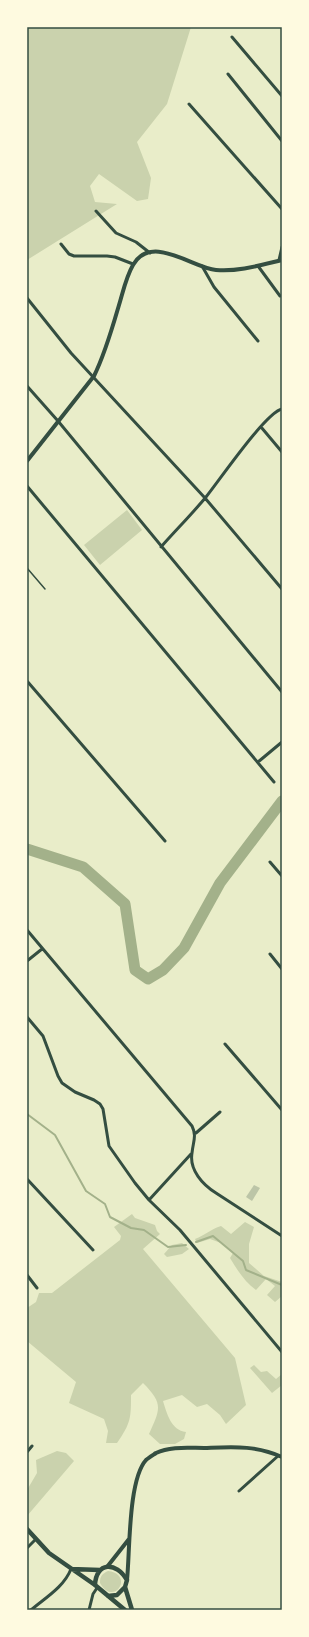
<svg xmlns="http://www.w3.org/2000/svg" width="309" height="1637" font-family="'Nunito Sans',sans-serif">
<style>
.green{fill:#cad2ad}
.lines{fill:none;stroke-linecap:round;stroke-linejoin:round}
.stream{stroke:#a3b18a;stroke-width:2}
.river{stroke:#a3b18a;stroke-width:11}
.building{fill:#bcc5a7}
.service{stroke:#344e41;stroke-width:1.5}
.minor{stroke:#344e41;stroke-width:3}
.secondary{stroke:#344e41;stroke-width:4}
.primary{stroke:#344e41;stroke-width:4.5}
.neatline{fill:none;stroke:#344e41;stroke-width:1.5}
</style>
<rect width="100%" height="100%" fill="#e9edc9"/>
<path class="green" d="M27,27H191L167,104L137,142L151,178L148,199L137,201L99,174L90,186L95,202L117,204L27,260Z
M127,510L142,530L100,565L84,545Z
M132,1214L135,1218L155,1225L157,1231L160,1234L143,1249L235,1358L246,1405L226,1424L220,1415L207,1404L197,1407L182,1395L163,1401C167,1414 171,1430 186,1432L184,1439L175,1444H160L149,1434C160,1409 164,1404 143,1383L131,1395C131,1418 131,1423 117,1443H106L108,1431L104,1419L69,1403L76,1382L27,1341V1308L36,1302L39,1293H52L120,1240L121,1236L114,1227Z
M245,1222L254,1227L249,1244V1263L264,1276L282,1282V1296L275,1302L267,1295L275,1286L266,1279L256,1290C245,1282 237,1270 230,1258L233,1253L221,1243L210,1239L197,1243L195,1239C205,1235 211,1229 221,1226L231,1234Z
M182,1243L189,1249L182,1254L167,1257L164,1254L172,1245Z
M254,1365L261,1372L267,1371L276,1379L282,1374V1385L272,1393L250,1368Z
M57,1451L66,1453L74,1461L27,1516V1490L37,1473L36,1460Z
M108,1571C135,1574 114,1608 100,1583C100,1576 102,1574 108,1571Z"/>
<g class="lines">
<path class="stream" d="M27,1114L55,1135L86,1191L105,1204L110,1217L131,1228L144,1230L168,1247L186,1245
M196,1242L213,1236L243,1261L246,1270L282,1285"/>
<path class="river" d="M27,849L83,867L125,904L135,970L148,979L163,970L184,948L220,883L282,801"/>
</g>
<path class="building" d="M254,1185L260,1188L252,1201L246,1197Z"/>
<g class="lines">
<path class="service" d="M27,568L45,589"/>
<path class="minor" d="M232,37L282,96
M228,74L282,141
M189,104L282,209
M96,211L116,233L136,242L150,253
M61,244L69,254L74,256H107L115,257L133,264
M279,260L282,247
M202,266L214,287L258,341
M258,266L280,296
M27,298L71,353L205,498L282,589
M27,386L58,421L282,692
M261,427L282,452
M27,486L274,782
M161,547C176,530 192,514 206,497C219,481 266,412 282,409
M27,681L165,841
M258,762L282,742
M270,862L282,876
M27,930L192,1126C197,1136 193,1142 192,1153C189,1170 203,1185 216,1193L282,1236
M270,954L282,969
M27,961L42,949
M27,1017L43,1036L58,1076L62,1083L75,1092L94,1100L100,1104L103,1109L109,1146L135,1183L149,1200L180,1230L282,1352
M225,1044L282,1110
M196,1133L220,1112
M27,1179L93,1250
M149,1200L191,1154
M27,1275L37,1288
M27,1452L32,1446
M239,1491L278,1456
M27,1548L35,1540
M31,1610C45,1598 64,1587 71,1569
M89,1610L93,1594L97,1588"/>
<path class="secondary" d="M27,461L94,376C105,354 112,329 119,305C123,292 126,277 133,265C151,233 193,268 216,270C238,272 261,265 282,260
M107,1567L129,1539
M127,1580C130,1552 128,1480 146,1460C148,1458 153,1455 156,1453C170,1446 189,1448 204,1448C233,1447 255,1445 282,1457"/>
<path class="primary" d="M27,1529L49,1553L95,1585L125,1610
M71,1569L100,1570
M95,1585C96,1562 116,1561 127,1580L125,1587L117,1595L108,1596
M125,1587L132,1610"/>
</g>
<rect width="309" height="1637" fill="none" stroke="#fefae0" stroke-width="56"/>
<rect x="28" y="28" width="253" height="1581" class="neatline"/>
</svg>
